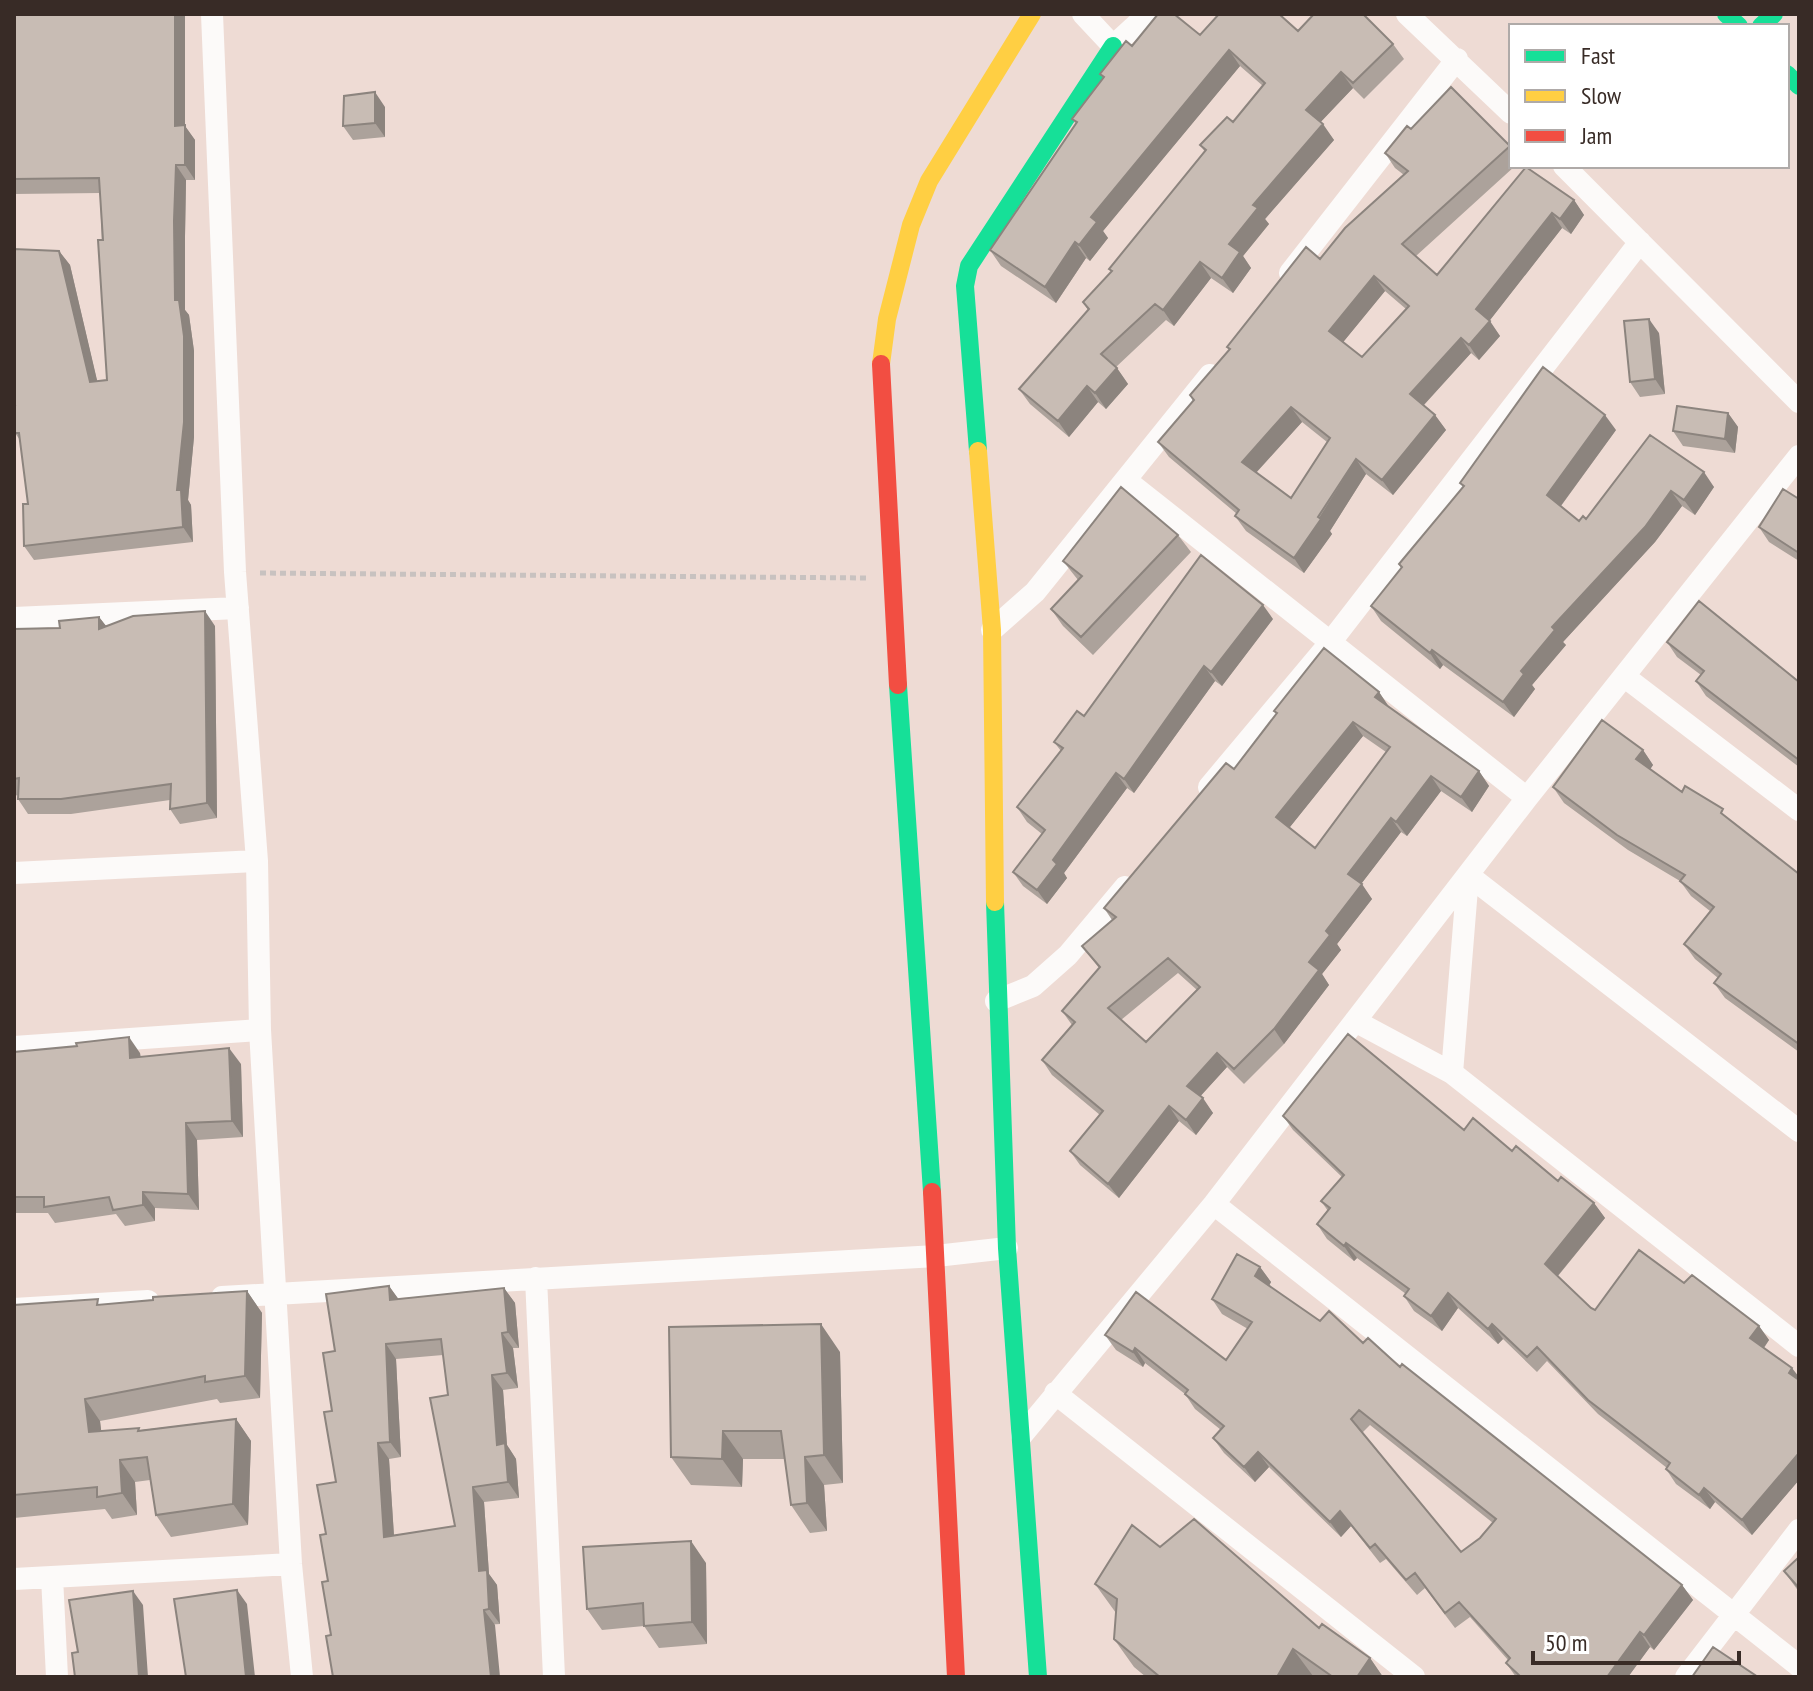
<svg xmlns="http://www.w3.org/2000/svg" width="1813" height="1691" font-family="'PT Sans Narrow',sans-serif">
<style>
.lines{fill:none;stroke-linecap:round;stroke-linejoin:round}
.path{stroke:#c8c2c0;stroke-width:5;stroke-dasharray:6 4;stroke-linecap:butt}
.street{stroke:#fcfaf9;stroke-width:22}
.fast{stroke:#16e098;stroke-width:18}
.slow{stroke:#ffcf43;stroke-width:18}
.jam{stroke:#f24e42;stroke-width:18}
.wall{fill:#aca29b;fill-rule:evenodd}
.shaded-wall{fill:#8c847e}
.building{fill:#c8bcb4;stroke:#8c847e;stroke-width:2;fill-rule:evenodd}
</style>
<rect width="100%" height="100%" fill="#eedbd4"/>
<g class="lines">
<path class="path" d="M260,573L866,578"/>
<path class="street" d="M212,14L235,572L257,861L260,1030L291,1564L302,1677
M1083,14L1113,46L1148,14
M1407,14L1511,113
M1564,166L1799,402
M1290,273L1457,59
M1127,481L1527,798
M14,618L238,608
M992,630L1035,592L1210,375
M1625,677L1799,810
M1209,787L1329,644L1640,242
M14,873L257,861
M1468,875L1799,1131
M996,1001L1033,986L1068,955L1125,887
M1355,1021L1452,1073L1799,1346
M14,1047L260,1030
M1452,1073L1468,876
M1214,1204L1799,1666
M536,1278L554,1677
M222,1297L936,1256L1007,1248
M14,1309L148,1301
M1055,1393L1414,1677
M1022,1435L1214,1204L1527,798L1799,456
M52,1577L57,1677
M14,1579L291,1564
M1686,1677L1799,1530"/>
<path class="fast" d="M1726,14L1739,26
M1761,26L1774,14
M1787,74L1799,86
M978,451L965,286L969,266L1113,46
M898,685L932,1192
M995,902L1007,1248L1038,1677"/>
<path class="slow" d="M881,364L887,319L911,225L929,181L1032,14
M978,451L992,630L995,902"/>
<path class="jam" d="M881,364L898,685
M932,1192L956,1677"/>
</g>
<path class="wall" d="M14,14L185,126L195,140V180H186L185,236V310L189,315L194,351V437L188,500L191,505L193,542L34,560L24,546L28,504L20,440L15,433V405L59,251L70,265L97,381L107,380L100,193L14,194Z
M1298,31L1393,44L1404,59L1364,99L1353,88L1320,122L1334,140L1265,219L1269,224L1243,256L1251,268L1233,293L1211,278L1174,326L1166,320L1116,367L1128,384L1106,409L1098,402L1069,437L1030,404L1019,389L1088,310L1083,302L1112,272L1109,269L1205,152L1200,145L1233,122L1263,86L1240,66L1103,231L1108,238L1090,261L1086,258L1056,303L1001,266L990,250L1076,124L1072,119L1103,78L1100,74L1132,46L1200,35Z
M385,107V137L353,140L343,126Z
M1411,129L1510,146L1511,147V166H1515L1416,256L1437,275L1574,200L1584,215L1571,234L1562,228L1489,321L1500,336L1479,360L1471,353L1424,405L1435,415L1446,430L1393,495L1366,474L1330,531L1332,534L1304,573L1246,531L1235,516L1237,514L1169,457L1158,442L1193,401L1190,395L1229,350L1227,347L1320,259L1404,175L1395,168L1385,153ZM1385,291L1406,309L1362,357L1343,342ZM1302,422L1327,442L1291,498L1256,473Z
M1659,333L1665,394L1640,397L1630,382Z
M1728,413L1738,427L1735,453L1683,446L1673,431Z
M1616,430L1561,506L1579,521L1586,519L1650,435L1714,487L1695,515L1682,506L1655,542L1563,642L1566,645L1532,685L1535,689L1514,717L1443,665L1440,669L1381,621L1371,606L1401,568L1399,564L1463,487L1460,483Z
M1799,499V561L1769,542L1759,527Z
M1178,535L1191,552L1093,655L1063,626L1051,609L1078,580L1063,561Z
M99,617L106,626H215L217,818L180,824L170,809V800L71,814H28L18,799V795L14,796V629L60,628Z
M1273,619L1222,686L1215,681L1134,793L1127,788L1064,873L1067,878L1047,904L1023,886L1013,872L1042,834L1027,822L1017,807L1061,751L1054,742L1084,716Z
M1667,642L1799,682V767L1706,696L1696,681L1701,675L1677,657Z
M1379,692L1389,707L1479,771L1489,786L1472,812L1441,791L1407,836L1401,832L1361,884L1372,899L1337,944L1341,950L1322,974L1329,985L1284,1044L1244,1084L1227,1067L1200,1096L1213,1113L1196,1135L1179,1121L1119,1198L1080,1165L1070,1151L1100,1115L1052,1075L1042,1060L1072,1025L1062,1011L1099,968L1082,946L1112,920L1104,908L1234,769L1276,714L1274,711ZM1363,736L1386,752L1315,848L1289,828ZM1178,973L1197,990L1146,1042L1121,1020Z
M1643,750L1653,765L1650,769L1682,792L1732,821L1799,874V1052L1725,998L1714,983L1718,978L1695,959L1684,944L1710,911L1691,896L1680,881L1628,850L1564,803L1553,787Z
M14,1052L140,1053L141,1057L241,1064L243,1137L197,1140L199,1210L155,1208V1221L125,1226L116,1214L55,1223L48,1213H14Z
M1283,1116L1464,1130L1512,1151L1594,1203L1605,1218L1558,1276L1591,1308L1595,1310L1684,1283L1759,1326L1769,1340L1764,1348L1799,1377V1480L1752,1535L1715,1502L1710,1509L1676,1484L1666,1469L1667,1468L1598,1414L1547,1361L1537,1372L1503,1339L1498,1344L1458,1308L1442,1331L1414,1311L1404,1296L1406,1294L1357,1258L1354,1261L1327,1239L1317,1224L1328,1211L1321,1201L1342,1177L1293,1130Z
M1260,1267L1271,1282L1269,1286L1320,1321L1363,1343L1400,1367L1682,1585L1693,1600L1654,1650L1650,1647L1628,1677H1516L1506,1663L1508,1660L1470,1617L1455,1628L1425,1588L1417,1595L1386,1559L1380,1563L1351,1526L1341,1537L1269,1467L1255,1482L1224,1453L1213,1438L1221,1430L1195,1409L1185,1394L1145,1363L1143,1367L1116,1350L1105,1335L1226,1360L1248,1329L1222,1314L1212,1299ZM1370,1425L1493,1523L1480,1538L1461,1552L1362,1433Z
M389,1286L398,1299L504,1288L515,1303L519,1348H513L518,1388L503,1390L507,1445L516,1459L519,1498L484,1502L489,1574L497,1585L500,1624L331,1635L326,1534L336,1482L332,1411L335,1351ZM443,1355L448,1395L455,1526L394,1535L389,1459L401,1457L396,1359Z
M247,1291L262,1313L260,1398L220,1403L217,1399L100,1421L101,1431L141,1430L236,1419L251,1441L248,1525L171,1537L156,1515L150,1480L135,1482L137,1515L112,1519L105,1509L14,1518V1305H102Z
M840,1352L843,1483L824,1485L827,1531L810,1533L791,1505L785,1459H743L742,1487L691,1485L671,1457Z
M1160,1547L1319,1628L1370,1658L1383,1677H1146L1134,1667L1114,1639L1116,1613L1095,1584Z
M1799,1557V1592L1784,1571Z
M706,1563L707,1644L659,1648L644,1626L602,1630L587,1609Z"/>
<path class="shaded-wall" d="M175,14H185V126L195,140V180L185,165L175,126Z
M1229,50L1240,66L1103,231L1108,238L1090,261L1079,245L1091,217Z
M1341,72L1353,88L1317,126L1306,110Z
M375,92L385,107V137L375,123Z
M1323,124L1334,140L1265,219L1269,224L1243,256L1251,268L1233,293L1222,278L1229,244L1253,205Z
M176,165L186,180L185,236V310L189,315L194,351V437L188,500L191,505L193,542L183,527L177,490L174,221Z
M1574,200L1584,215L1571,234L1560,219Z
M1552,213L1562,228L1487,324L1476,309Z
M1075,242L1086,258L1056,303L1045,287Z
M59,251L70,265L101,397L90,382Z
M1200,262L1211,278L1174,326L1163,310Z
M1374,276L1385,291L1340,346L1329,331Z
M1649,319L1659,333L1665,394L1655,379Z
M1490,321L1500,336L1479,360L1469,345Z
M1461,338L1471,353L1420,409L1410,394Z
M1117,368L1128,384L1106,409L1095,393Z
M1087,386L1098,402L1069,437L1058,421Z
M1291,407L1302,422L1252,477L1242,462Z
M1728,413L1738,427L1735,453L1725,439Z
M1435,415L1446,430L1393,495L1382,480Z
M1605,415L1616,430L1557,511L1547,495Z
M1356,459L1366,474L1330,531L1332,534L1304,573L1294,558Z
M1704,472L1714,487L1695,515L1684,500Z
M1671,491L1682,506L1655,542L1563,642L1566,645L1532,685L1535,689L1514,717L1503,702L1521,671L1552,627Z
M1263,605L1273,619L1222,686L1211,672Z
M205,611L215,626L217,818L207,803Z
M99,617L110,631L99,629Z
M1432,650L1443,665L1440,669L1430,653Z
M1204,666L1215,681L1134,793L1124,779Z
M1379,692L1389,707L1375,697Z
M1353,722L1363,736L1286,832L1276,817Z
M1643,750L1653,765L1647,774L1636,759Z
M1479,771L1489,786L1472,812L1461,797Z
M1116,773L1127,788L1064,873L1067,878L1047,904L1037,890L1053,860Z
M1431,776L1441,791L1407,836L1396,822Z
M1391,818L1401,832L1358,888L1348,874Z
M1362,884L1372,899L1337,944L1341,950L1322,974L1329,985L1284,1044L1274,1029L1326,931Z
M129,1037L140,1053L141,1074L130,1058Z
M229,1048L241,1064L243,1137L232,1121Z
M1217,1053L1227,1067L1197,1100L1187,1086Z
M1203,1098L1213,1113L1196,1135L1186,1120Z
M1169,1106L1179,1121L1119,1198L1108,1184Z
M186,1123L197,1140L199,1210L188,1194Z
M143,1192L155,1208V1221L143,1205Z
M1594,1203L1605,1218L1555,1279L1545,1264Z
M1346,1243L1357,1258L1354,1261L1344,1246Z
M1260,1267L1271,1282L1266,1291L1255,1276Z
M389,1286L400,1301L390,1300Z
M504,1288L515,1303L519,1348L508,1332Z
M247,1291L262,1313L260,1398L245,1376Z
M1448,1293L1458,1308L1442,1331L1431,1316Z
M821,1324L840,1352L843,1483L824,1455Z
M1492,1324L1503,1339L1498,1344L1488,1329Z
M1759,1326L1769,1340L1760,1353L1750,1338Z
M502,1333L513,1348L518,1388L507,1373Z
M386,1344L396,1359L401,1457L390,1442Z
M1135,1348L1145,1363L1143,1367L1133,1352Z
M1792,1368L1799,1377V1387L1789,1373Z
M492,1375L503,1390L507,1445L516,1459L519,1498L508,1482L497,1445Z
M85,1399L100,1421L104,1453L89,1432Z
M236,1419L251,1441L248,1525L233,1504Z
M723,1431L743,1459L742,1487L722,1459Z
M378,1443L389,1459L395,1552L384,1537Z
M1258,1452L1269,1467L1255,1482L1244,1467Z
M1799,1453V1480L1752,1535L1742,1520Z
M805,1457L824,1485L827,1531L807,1503Z
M120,1460L135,1482L137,1515L122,1493Z
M473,1487L484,1502L489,1574L497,1585L500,1624L489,1609L479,1571Z
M1704,1488L1715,1502L1710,1509L1699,1495Z
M1340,1511L1351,1526L1341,1537L1330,1522Z
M691,1541L706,1563L707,1644L692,1622Z
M1682,1585L1693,1600L1654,1650L1644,1635Z
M237,1590L247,1604L255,1677H246Z
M133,1591L143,1605L148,1677H139Z
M484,1610L495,1625L500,1677H491Z
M1640,1632L1650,1647L1628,1677H1607Z
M1293,1649L1313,1676L1312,1677H1277Z
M1370,1658L1383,1677H1357Z"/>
<path class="building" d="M14,14H175V126L185,125V165H176L174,221L175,300H179L184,336V422L177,490H181L183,527L24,546L23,504H28L19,433H15L14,421V405H15L14,400V249L59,251L90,382L107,380L98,240H103L99,178L14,179Z
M1158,14H1174L1200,35L1219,14H1279L1298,31L1314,14H1363L1393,44L1353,83L1341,72L1306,110L1323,124L1253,205L1258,208L1229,244L1240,252L1222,278L1200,262L1163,310L1155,304L1101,354L1117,368L1095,393L1087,386L1058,421L1019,389L1089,309L1083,302L1112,271L1109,269L1206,150L1200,145L1227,117L1233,122L1265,83L1229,50L1091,217L1097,222L1079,245L1075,242L1045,287L990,250L1077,122L1072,119L1104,77L1100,74L1126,41L1132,46Z
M1451,87L1510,146L1402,244L1437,275L1526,167L1574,200L1560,219L1552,213L1476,309L1490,321L1469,345L1461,338L1410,394L1435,415L1382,480L1356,459L1318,517L1321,519L1294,558L1235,516L1239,510L1158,442L1194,400L1190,395L1230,349L1227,347L1306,247L1320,259L1345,228L1408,171L1385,153L1407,126L1411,129ZM1374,276L1409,306L1362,357L1329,331ZM1291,407L1330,438L1291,498L1242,462Z
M375,92V123L343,126L344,96Z
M1649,319L1655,379L1630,382L1624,321Z
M1543,367L1605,415L1547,495L1579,521L1583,516L1586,519L1650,435L1704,472L1684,500L1671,491L1645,527L1552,627L1555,630L1521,671L1524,674L1503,702L1432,650L1430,653L1371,606L1402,567L1399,564L1464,486L1460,483Z
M1677,406L1728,413L1725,439L1673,431Z
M1121,487L1178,535L1081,637L1051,609L1082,576L1063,561Z
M1783,489L1799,499V553L1759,527Z
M1201,555L1263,605L1211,672L1204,666L1124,779L1116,773L1053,860L1057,864L1037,890L1013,872L1045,830L1017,807L1063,748L1054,742L1077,711L1084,716Z
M1699,601L1799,682V760L1696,681L1704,671L1667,642Z
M205,611L207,803L170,809L171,784L61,799H18L19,778L14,779V629L60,628L59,621L99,617V629L133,616Z
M1324,648L1379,692L1375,697L1479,771L1461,797L1431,776L1396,822L1391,818L1348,874L1362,884L1326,931L1330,935L1309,962L1319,970L1274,1029L1234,1069L1217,1053L1187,1086L1203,1098L1186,1120L1169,1106L1108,1184L1070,1151L1103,1111L1042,1060L1075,1022L1062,1011L1100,967L1082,946L1116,917L1104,908L1226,763L1234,769L1277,713L1274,711ZM1353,722L1390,747L1315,848L1276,817ZM1168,958L1200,987L1146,1042L1108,1008Z
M1602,720L1643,750L1636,759L1682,792L1685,786L1723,809L1721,813L1799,874V1044L1714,983L1721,974L1684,944L1714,907L1680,881L1685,875L1617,835L1553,787Z
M1348,1034L1464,1130L1473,1118L1512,1151L1516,1146L1558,1181L1561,1177L1594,1203L1545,1264L1591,1308L1595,1310L1639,1250L1684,1283L1692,1275L1759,1326L1750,1338L1792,1368L1789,1373L1799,1380V1453L1742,1520L1704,1488L1699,1495L1666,1469L1670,1463L1588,1400L1537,1347L1527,1357L1492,1324L1488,1329L1448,1293L1431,1316L1404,1296L1409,1289L1346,1243L1344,1246L1317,1224L1330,1208L1321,1201L1344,1175L1283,1116Z
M129,1037L130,1058L229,1048L232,1121L186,1123L188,1194L143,1192V1205L113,1210L109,1197L44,1207V1197H14V1052L77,1046L76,1043Z
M1237,1254L1260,1267L1255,1276L1320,1321L1329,1311L1363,1343L1368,1338L1400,1367L1402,1364L1682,1585L1644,1635L1640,1632L1607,1677H1521L1506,1663L1510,1658L1459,1602L1445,1613L1415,1573L1406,1580L1375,1544L1370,1548L1340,1511L1330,1522L1258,1452L1244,1467L1213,1438L1224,1426L1185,1394L1188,1390L1135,1348L1133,1352L1105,1335L1136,1292L1226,1360L1252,1322L1212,1299ZM1359,1410L1496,1519L1480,1538L1461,1552L1351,1419Z
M389,1286L390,1300L504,1288L508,1332L502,1333L507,1373L492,1375L497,1445L505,1443L508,1482L473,1487L479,1571L487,1570L489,1609L484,1610L491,1677H333L326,1636L331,1635L322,1582L328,1581L320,1535L326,1534L317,1485L336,1482L324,1412L332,1411L323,1353L335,1351L326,1294ZM441,1339L448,1395L430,1398L455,1526L384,1537L378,1443L390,1442L386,1344Z
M247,1291L245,1376L205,1382V1376L85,1399L89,1432L139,1428L138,1431L236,1419L233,1504L156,1515L147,1457L120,1460L122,1493L97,1497V1487L14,1495V1305L98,1299L97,1305L153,1300V1297Z
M821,1324L824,1455L805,1457L807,1503L791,1505L781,1431H723L722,1459L671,1457L669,1327Z
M1194,1519L1319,1628L1322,1624L1370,1658L1357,1677H1333L1293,1649L1277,1677H1160L1114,1639L1117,1599L1095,1584L1132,1525L1160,1547Z
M691,1541L692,1622L644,1626L643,1603L587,1609L583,1547Z
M1799,1557V1588L1784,1571Z
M237,1590L246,1677H186L174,1599Z
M133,1591L139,1677H75L72,1653L78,1652L69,1600Z
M1713,1647L1758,1677H1692Z"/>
<rect width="1813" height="1691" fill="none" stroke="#382b26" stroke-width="32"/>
<rect x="1509" y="24" width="280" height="144" fill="#ffffff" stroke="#afaaa8" stroke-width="2"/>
<rect x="1525" y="50" width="40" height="12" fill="#16e098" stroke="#afaaa8" stroke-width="2"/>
<text x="1581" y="64" font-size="24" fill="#382b26">Fast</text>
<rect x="1525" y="90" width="40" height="12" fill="#ffcf43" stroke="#afaaa8" stroke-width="2"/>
<text x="1581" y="104" font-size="24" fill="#382b26">Slow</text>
<rect x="1525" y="130" width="40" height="12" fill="#f24e42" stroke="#afaaa8" stroke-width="2"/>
<text x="1581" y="144" font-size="24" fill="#382b26">Jam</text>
<path d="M1533 1651v12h206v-12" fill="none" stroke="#382b26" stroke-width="4"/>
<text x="1545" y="1651" font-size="24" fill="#382b26" stroke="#ffffff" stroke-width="6" paint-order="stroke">50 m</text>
</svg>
